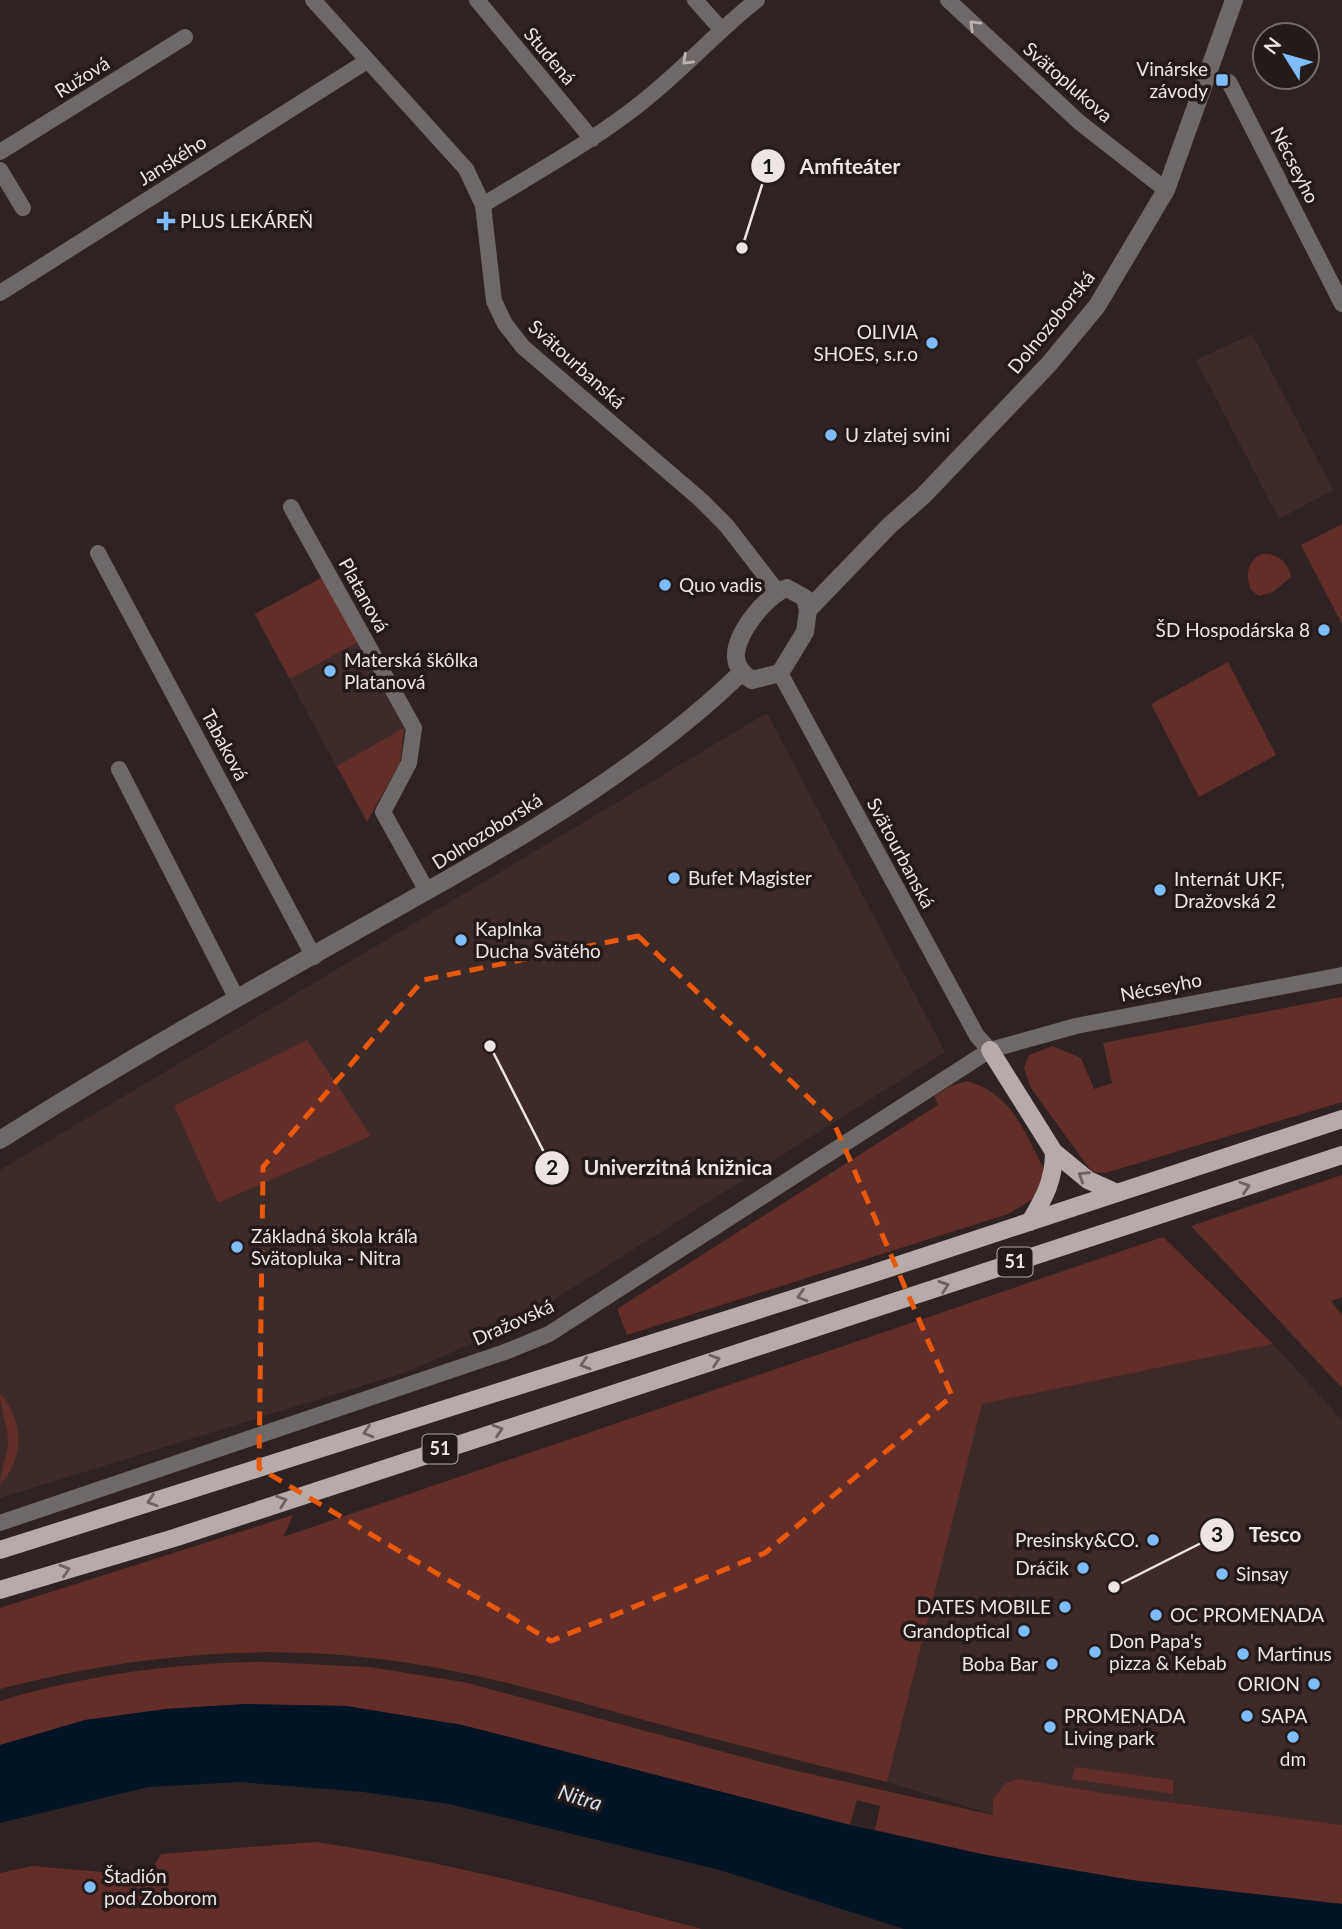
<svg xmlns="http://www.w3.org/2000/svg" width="1342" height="1929" font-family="Lato,sans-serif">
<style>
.built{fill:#3c2b29}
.green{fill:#632e2a}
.water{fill:#031425}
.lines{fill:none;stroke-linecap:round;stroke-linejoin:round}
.minor{stroke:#6e6968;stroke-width:16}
.tertiary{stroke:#6e6968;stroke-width:18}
.primary{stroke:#b7abaa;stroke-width:18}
.oneway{stroke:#bab3b2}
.oneway2{stroke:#6e6262}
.marked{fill:none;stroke:#e8590c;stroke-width:5;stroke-dasharray:14 9;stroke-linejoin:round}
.poi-dot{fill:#7fbdfa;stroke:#241a19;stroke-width:2.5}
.labels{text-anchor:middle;stroke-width:7;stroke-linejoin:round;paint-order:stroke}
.shield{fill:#241a19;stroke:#b0a8a7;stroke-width:2}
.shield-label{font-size:18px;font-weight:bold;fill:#ece5e4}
.street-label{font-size:19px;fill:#ece5e4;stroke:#241a19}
.poi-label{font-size:19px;fill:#ece5e4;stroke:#241a19;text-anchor:start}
.water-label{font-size:21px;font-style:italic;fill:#d2e2f1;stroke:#241a19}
.leader{fill:none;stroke:#ece5e4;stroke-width:2.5}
.callout-dot{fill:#ece5e4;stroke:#241a19;stroke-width:2.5}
.mark-label{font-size:21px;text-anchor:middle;font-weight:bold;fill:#111}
.callout-label{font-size:21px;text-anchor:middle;font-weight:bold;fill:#ece5e4;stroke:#241a19;stroke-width:7;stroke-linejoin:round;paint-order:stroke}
</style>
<rect width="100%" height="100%" fill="#2e2322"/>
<path class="built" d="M1252,334L1333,490L1279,519L1196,360Z
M324,576L405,728L400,763L367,823L254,614Z
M767,713L945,1052L514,1325L407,1372L0,1498V1170Z
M1273,1344L1342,1420V1863L994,1815L887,1782L982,1404Z"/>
<path class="green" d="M1342,524V624L1301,545Z
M1262,554C1278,553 1288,562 1291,577L1273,592L1259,596L1251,590C1245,576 1247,561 1262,554Z
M323,577L358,642L290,679L255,614Z
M1228,662L1276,755L1199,797L1151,704Z
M404,728L400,763L367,821L337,766Z
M1342,997V1102L1105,1173L1093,1172L1086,1164L1031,1088L1024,1068L1029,1055L1053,1046L1081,1058L1094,1089L1112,1083L1103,1043Z
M307,1040L371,1136L218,1203L174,1106Z
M967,1081C1013,1094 1024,1132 1045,1171L1038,1196L1008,1214L627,1335L617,1309L938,1105L934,1096L951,1086Z
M1342,1175V1297L1331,1301L1342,1315V1388L1191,1226Z
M1163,1237L1273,1344L982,1404L887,1782C808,1763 729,1743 651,1722C549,1693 447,1663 341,1655C225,1646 111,1660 0,1689V1608L293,1515L283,1537Z
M0,1393C24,1422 25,1457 0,1485C0,1469 8,1457 8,1442C8,1424 0,1411 0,1393Z
M264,1662L369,1667L463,1682L784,1768L993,1815V1799L1006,1783L1018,1779L1128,1797L1342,1825V1904L1131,1880L986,1855L875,1830L880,1806L857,1800L850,1825L462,1725L347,1706L245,1704L166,1709L85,1720L0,1745V1701C87,1675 174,1663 264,1662Z
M1075,1767L1173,1780V1794L1072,1779Z
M315,1842C446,1861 574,1896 702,1929H0V1873L32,1866L148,1876L161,1854Z"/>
<path class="water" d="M245,1704L346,1706L462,1725L850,1825L986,1855L1131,1880L1342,1904V1929H904L720,1870L449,1804L363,1792L240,1782L148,1787L0,1823V1745L85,1720L166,1709Z"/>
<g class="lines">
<path class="minor" d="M313,0L466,169L483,205L494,301L505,324L523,347L701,500L726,525L777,591
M477,0L592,139
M695,0L720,28
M948,0L1079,122L1166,190
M1229,82L1342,304
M0,152L185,37
M0,170L23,208
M483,205C536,172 592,142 641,103C682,71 716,32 757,0
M0,293L367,61
M291,507L414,728L409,763L383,812L427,891
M98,553L314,957
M780,673L977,1036L990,1050
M119,769L237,999
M0,1523L505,1352L549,1334L990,1050L1076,1026L1342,975"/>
<path class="tertiary" d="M808,610L805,598L787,588C766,595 734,635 736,658C737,669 744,675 752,680L780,673L805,632L808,610L889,526L924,495L1049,364L1097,306L1166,190L1234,0
M0,1140C138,1052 282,973 425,892C534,831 651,760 741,673"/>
<path class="primary" d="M990,1050L1054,1152L1088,1180L1117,1193
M1030,1222C1044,1198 1054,1181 1054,1152
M0,1550L868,1275L1342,1119
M0,1590L174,1538L1342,1155"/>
</g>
<defs><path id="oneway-chevron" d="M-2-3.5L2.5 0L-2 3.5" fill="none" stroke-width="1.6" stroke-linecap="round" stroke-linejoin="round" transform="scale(1.75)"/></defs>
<g class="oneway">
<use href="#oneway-chevron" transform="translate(974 25) rotate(-136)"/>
<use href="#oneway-chevron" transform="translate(687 60) rotate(136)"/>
</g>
<g class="oneway2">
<use href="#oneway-chevron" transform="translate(1083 1176) rotate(-147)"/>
<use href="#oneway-chevron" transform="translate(1245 1187) rotate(-18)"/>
<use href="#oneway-chevron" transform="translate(944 1286) rotate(-19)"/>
<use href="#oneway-chevron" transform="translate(802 1296) rotate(163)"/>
<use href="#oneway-chevron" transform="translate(715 1360) rotate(-18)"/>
<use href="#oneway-chevron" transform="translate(585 1364) rotate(163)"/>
<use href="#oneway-chevron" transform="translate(498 1430) rotate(-18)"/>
<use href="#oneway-chevron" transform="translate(368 1432) rotate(163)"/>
<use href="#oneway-chevron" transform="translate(152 1501) rotate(162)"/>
<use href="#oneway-chevron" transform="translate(282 1501) rotate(-19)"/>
<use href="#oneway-chevron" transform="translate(65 1570) rotate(-17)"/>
</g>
<path class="marked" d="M638,936L833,1121L952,1396L765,1553L551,1641L259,1468L263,1167L423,980Z"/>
<g class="poi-dot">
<rect x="1215" y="73" width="14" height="14" rx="3.5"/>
<path d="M162.5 210.5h7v7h7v7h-7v7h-7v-7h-7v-7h7z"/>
<circle cx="932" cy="343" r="7"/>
<circle cx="831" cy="435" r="7"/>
<circle cx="665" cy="585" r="7"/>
<circle cx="1324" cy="630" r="7"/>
<circle cx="330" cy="671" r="7"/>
<circle cx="674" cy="878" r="7"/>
<circle cx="1160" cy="890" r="7"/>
<circle cx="461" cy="940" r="7"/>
<circle cx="237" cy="1247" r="7"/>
<circle cx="1153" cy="1540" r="7"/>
<circle cx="1083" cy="1568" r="7"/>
<circle cx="1222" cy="1574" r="7"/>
<circle cx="1065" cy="1607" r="7"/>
<circle cx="1156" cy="1615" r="7"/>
<circle cx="1024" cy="1631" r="7"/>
<circle cx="1095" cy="1652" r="7"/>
<circle cx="1243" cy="1654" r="7"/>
<circle cx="1052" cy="1664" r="7"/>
<circle cx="1314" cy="1684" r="7"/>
<circle cx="1247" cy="1716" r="7"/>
<circle cx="1050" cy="1727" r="7"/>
<circle cx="1293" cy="1737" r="7"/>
<circle cx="90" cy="1887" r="7"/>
</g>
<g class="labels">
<g class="shield">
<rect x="997.5" y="1247.5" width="35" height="29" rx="5"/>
<rect x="422.5" y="1434.5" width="35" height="29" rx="5"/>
</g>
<g class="shield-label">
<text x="1015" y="1268">51</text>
<text x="440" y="1455">51</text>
</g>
<g class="street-label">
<text transform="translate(550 56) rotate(50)" y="7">Studená</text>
<text transform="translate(82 77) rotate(-32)" y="7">Ružová</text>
<text transform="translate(1068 82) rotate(41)" y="7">Svätoplukova</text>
<text transform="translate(172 160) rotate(-32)" y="7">Janského</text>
<text transform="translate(1295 165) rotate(63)" y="7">Nécseyho</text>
<text transform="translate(1051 322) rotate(-51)" y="7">Dolnozoborská</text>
<text transform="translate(577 364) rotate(42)" y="7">Svätourbanská</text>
<text transform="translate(364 595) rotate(61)" y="7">Platanová</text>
<text transform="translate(225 745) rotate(62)" y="7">Tabaková</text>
<text transform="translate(487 831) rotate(-32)" y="7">Dolnozoborská</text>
<text transform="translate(901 853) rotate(62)" y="7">Svätourbanská</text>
<text transform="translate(1161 987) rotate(-11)" y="7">Nécseyho</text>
<text transform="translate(513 1322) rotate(-24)" y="7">Dražovská</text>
</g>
<g class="poi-label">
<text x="1208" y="76" text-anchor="end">Vinárske<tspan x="1208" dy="22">závody</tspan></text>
<text x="180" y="228">PLUS LEKÁREŇ</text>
<text x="918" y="339" text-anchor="end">OLIVIA<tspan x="918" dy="22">SHOES, s.r.o</tspan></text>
<text x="845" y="442">U zlatej svini</text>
<text x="679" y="592">Quo vadis</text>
<text x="1310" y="637" text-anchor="end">ŠD Hospodárska 8</text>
<text x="344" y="667">Materská škôlka<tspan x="344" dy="22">Platanová</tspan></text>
<text x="688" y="885">Bufet Magister</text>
<text x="1174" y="886">Internát UKF,<tspan x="1174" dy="22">Dražovská 2</tspan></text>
<text x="475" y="936">Kaplnka<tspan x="475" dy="22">Ducha Svätého</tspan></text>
<text x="251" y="1243">Základná škola kráľa<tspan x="251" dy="22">Svätopluka - Nitra</tspan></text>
<text x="1139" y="1547" text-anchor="end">Presinsky&amp;CO.</text>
<text x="1069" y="1575" text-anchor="end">Dráčik</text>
<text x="1236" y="1581">Sinsay</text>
<text x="1051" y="1614" text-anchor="end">DATES MOBILE</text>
<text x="1170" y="1622">OC PROMENADA</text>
<text x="1010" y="1638" text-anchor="end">Grandoptical</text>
<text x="1109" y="1648">Don Papa's<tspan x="1109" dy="22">pizza &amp; Kebab</tspan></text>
<text x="1257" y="1661">Martinus</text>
<text x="1038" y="1671" text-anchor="end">Boba Bar</text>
<text x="1300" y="1691" text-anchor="end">ORION</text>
<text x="1064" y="1723">PROMENADA<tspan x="1064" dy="22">Living park</tspan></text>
<text x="1261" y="1723">SAPA</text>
<text x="1293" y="1766" text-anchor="middle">dm</text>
<text x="104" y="1883">Štadión<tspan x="104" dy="22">pod Zoborom</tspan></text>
</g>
<g class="water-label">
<text transform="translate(580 1798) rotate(17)" y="7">Nitra</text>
</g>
</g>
<path class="leader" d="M742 248L768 166M490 1046L552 1168M1114 1587L1217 1535"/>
<g class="callout-dot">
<circle cx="742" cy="248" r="7"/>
<circle cx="490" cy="1046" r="7"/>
<circle cx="1114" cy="1587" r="7"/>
<circle cx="768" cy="166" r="18"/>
<circle cx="552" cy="1168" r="18"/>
<circle cx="1217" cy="1535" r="18"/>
</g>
<g class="mark-label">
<text x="768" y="174">1</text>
<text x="552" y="1175">2</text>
<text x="1217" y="1542">3</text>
</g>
<g class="callout-label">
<text x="850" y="174">Amfiteáter</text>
<text x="678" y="1175">Univerzitná knižnica</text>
<text x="1275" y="1542">Tesco</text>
</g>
<g transform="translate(1286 56) rotate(307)"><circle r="33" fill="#241a19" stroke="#746b6a" stroke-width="2"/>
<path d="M0-5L12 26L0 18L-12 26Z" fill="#7fbdfa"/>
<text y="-10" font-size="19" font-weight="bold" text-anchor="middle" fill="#ece5e4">N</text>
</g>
</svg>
